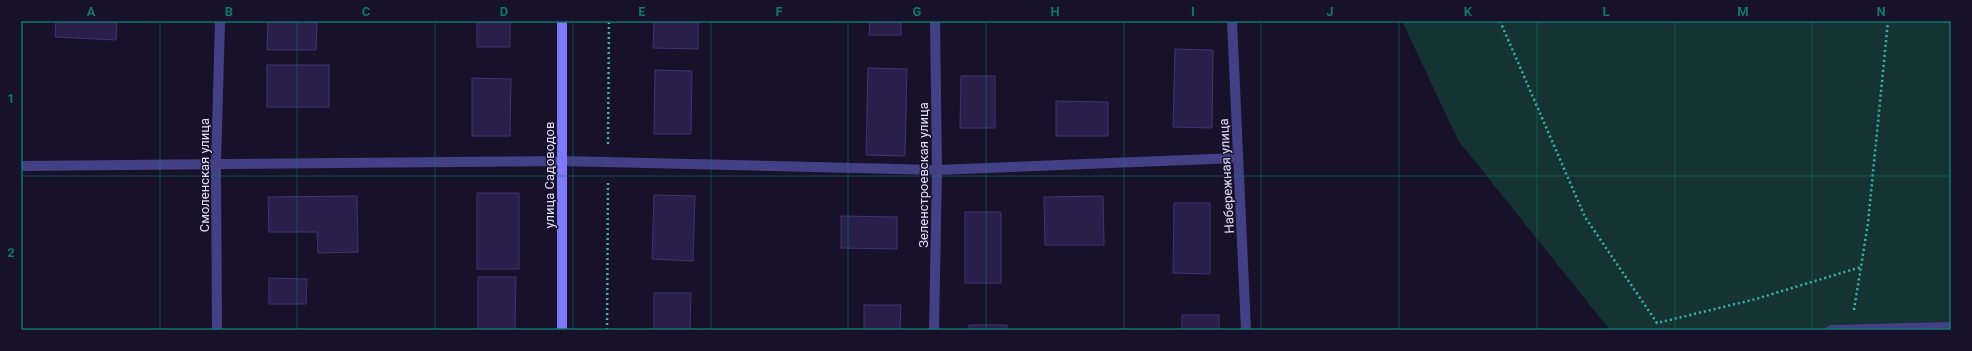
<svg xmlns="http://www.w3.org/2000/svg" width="1972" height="351" font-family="Roboto,sans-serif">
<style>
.green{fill:#153333}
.building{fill:#291f4a;stroke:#413274}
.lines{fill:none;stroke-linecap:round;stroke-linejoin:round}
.path{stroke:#37b7b1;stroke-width:2.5;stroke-dasharray:2 3;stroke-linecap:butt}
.lane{stroke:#444086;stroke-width:10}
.street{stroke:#444086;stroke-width:10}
.secondary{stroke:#7e79f8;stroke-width:10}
.grid{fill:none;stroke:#0f766e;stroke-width:1;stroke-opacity:0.55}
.labels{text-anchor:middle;stroke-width:3;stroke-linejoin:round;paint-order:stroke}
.street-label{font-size:13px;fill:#e1ddfd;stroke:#17122a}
.neatline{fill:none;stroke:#0f766e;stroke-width:1.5}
.grid-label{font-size:13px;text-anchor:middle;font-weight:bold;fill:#0f766e}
</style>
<rect width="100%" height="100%" fill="#17122a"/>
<path class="green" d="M1402,21H1951V330H1610L1458,140Z"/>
<path class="building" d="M56,21H117L116,40L55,37Z
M268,21H317L316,50H267Z
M477,21H510V47H477Z
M654,21H698V49L653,48Z
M870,21H901V35H869Z
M1175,49L1213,50L1212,128L1173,127Z
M267,65H329V107H267Z
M868,68L907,69L905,156L866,155Z
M655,70L692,71L691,134H654Z
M961,76H995V128H960Z
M472,78L511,79L510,136H472Z
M1056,101L1108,102V136H1056Z
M477,193H519V269H477Z
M654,195L695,196L693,261L652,259Z
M357,196L358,252L318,253L317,232H269L268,197Z
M1103,196L1104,245H1045L1044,197Z
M1174,203H1210V274L1173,273Z
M965,212H1001V283H965Z
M841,216L897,217V249L841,248Z
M478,277H516L515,330H478Z
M269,278L307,279L306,304H269Z
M654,293H691L690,330H654Z
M864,305H901L900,330H864Z
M1182,315H1219V330H1182Z
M969,325H1007V330H969Z"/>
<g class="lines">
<path class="path" d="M1500,21L1585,217L1657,323L1756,299L1861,267
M608,144L609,21
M1854,310L1868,223L1888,21
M607,330L608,181"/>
<path class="lane" d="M21,166L562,161L937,170L1237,158
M1831,330L1951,327"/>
<path class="street" d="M1232,21L1246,330
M217,330L216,164L220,21
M934,330L937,170L935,21"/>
<path class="secondary" d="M562,330V21"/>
</g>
<path class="grid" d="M160,21V330M297,21V330M435,21V330M573,21V330M711,21V330M848,21V330M986,21V330M1124,21V330M1261,21V330M1399,21V330M1537,21V330M1675,21V330M1812,21V330M21,176H1951"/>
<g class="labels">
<g class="street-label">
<text transform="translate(204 175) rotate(-90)" y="5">Смоленская улица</text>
<text transform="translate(549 175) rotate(-90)" y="5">улица Садоводов</text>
<text transform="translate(923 175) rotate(-90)" y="5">Зеленстроевская улица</text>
<text transform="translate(1226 176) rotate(-93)" y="5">Набережная улица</text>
</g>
</g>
<rect width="1972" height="351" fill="none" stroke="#17122a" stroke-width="44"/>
<rect x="22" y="22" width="1928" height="307" class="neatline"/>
<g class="grid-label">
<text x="91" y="16">A</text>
<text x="229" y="16">B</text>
<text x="366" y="16">C</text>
<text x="504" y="16">D</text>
<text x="642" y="16">E</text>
<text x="779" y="16">F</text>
<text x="917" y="16">G</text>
<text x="1055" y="16">H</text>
<text x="1193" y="16">I</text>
<text x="1330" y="16">J</text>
<text x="1468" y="16">K</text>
<text x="1606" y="16">L</text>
<text x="1743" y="16">M</text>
<text x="1881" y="16">N</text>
<text x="11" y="103">1</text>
<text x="11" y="257">2</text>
</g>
</svg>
